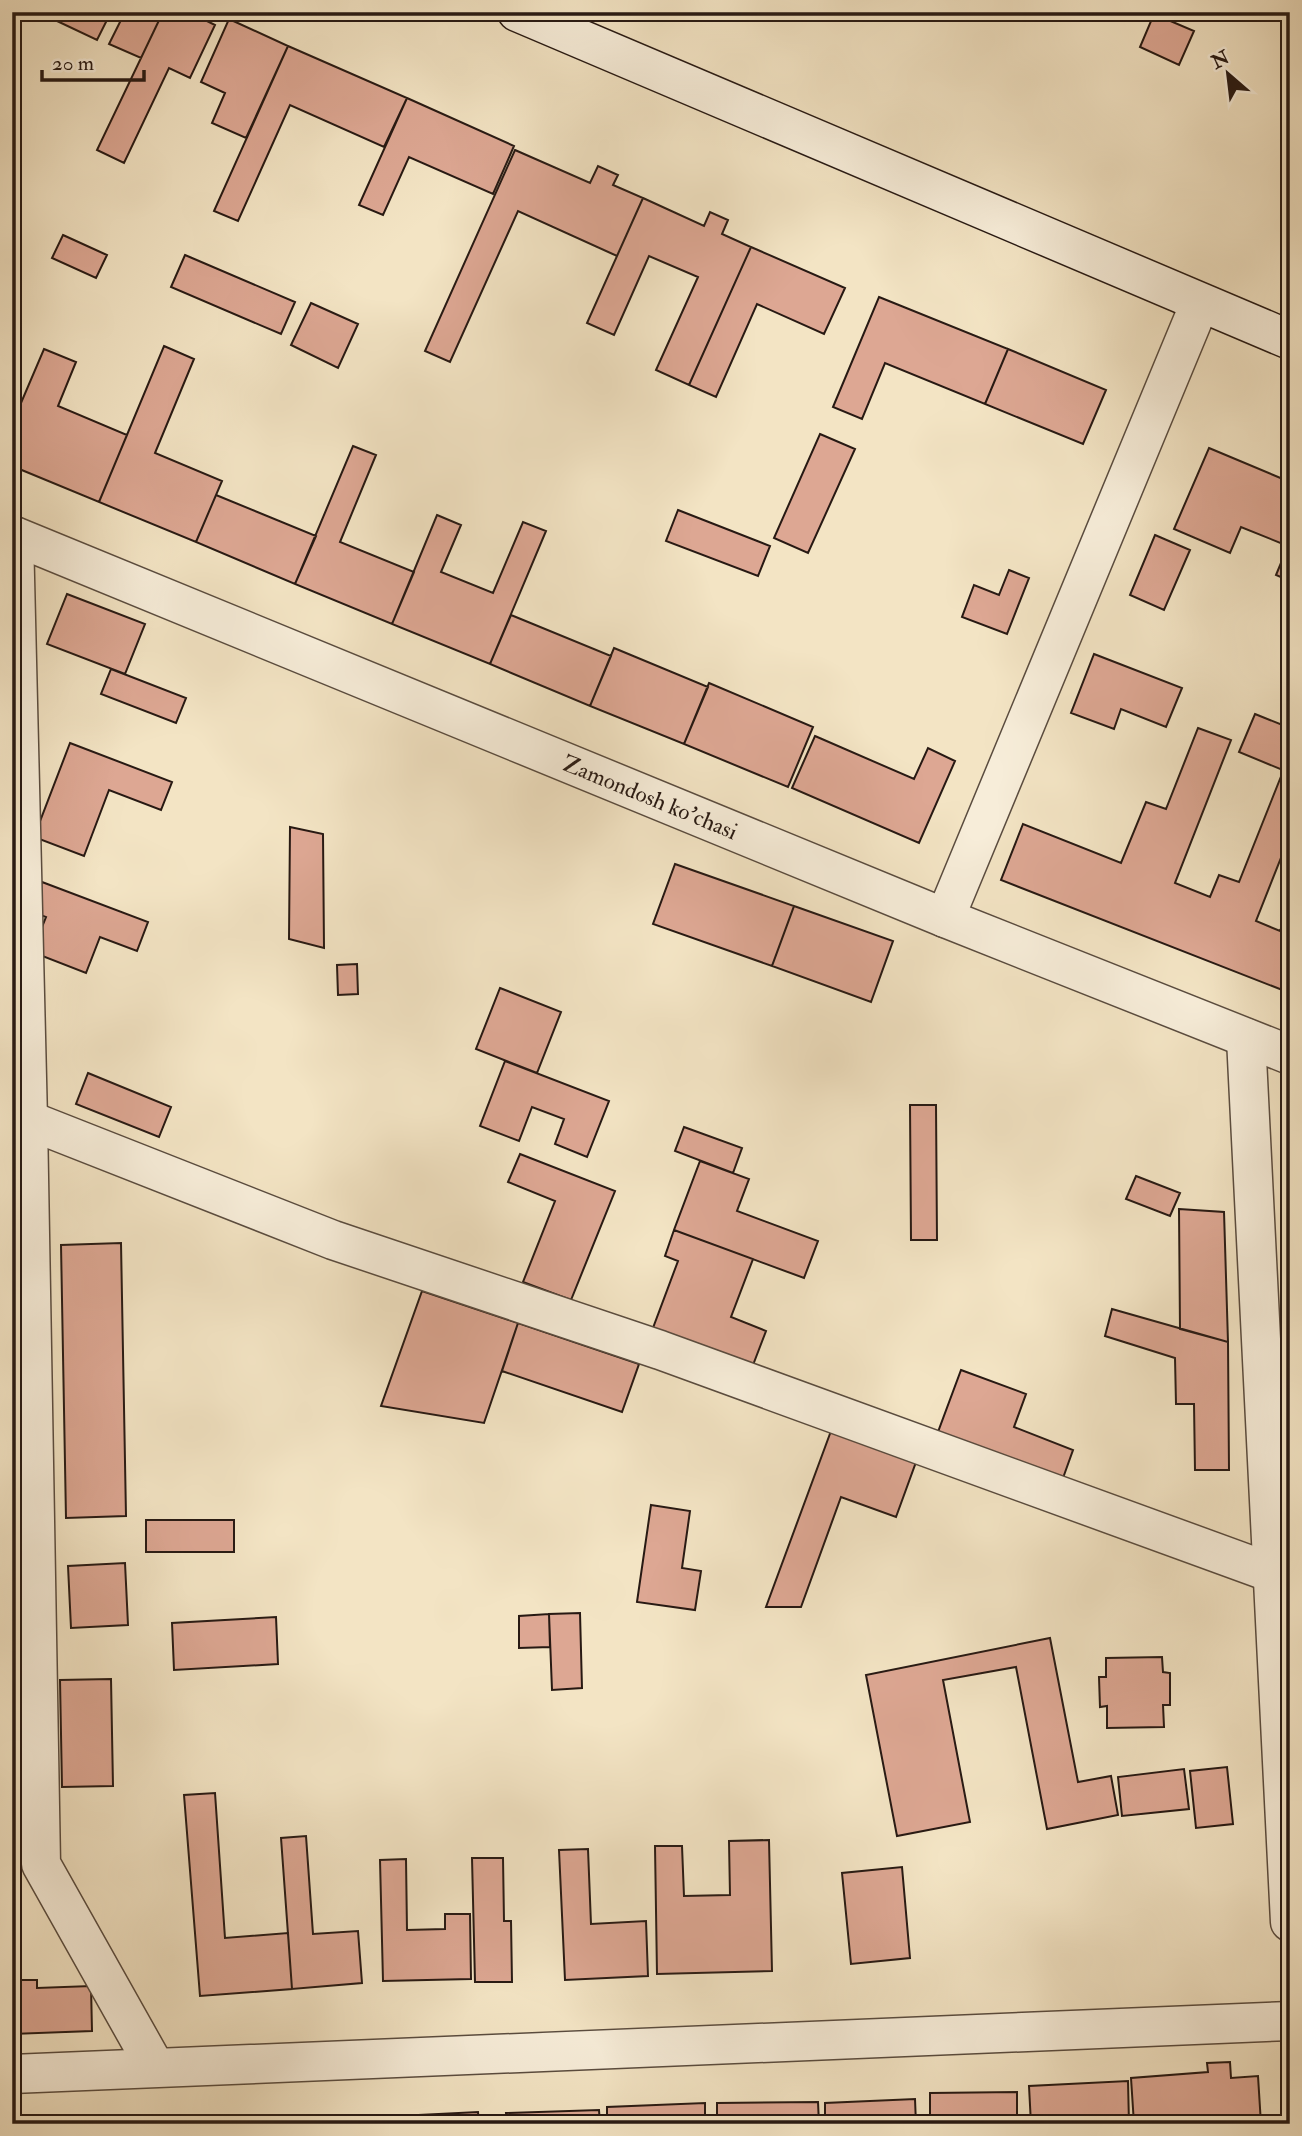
<svg xmlns="http://www.w3.org/2000/svg" width="1302" height="2136" font-family="'IM FELL Double Pica',serif">
<style>
.building{fill:#dda793;stroke:#271913;stroke-width:2}
.lines{fill:none;stroke-linecap:round;stroke-linejoin:round}
.street-casing{stroke:#5a4c3f;stroke-width:41}
.secondary-casing{stroke:#271913;stroke-width:41}
.street{stroke:#f7edd9;stroke-width:38}
.secondary{stroke:#f7edd9;stroke-width:38}
.labels{text-anchor:middle;stroke-width:5;stroke-linejoin:round;paint-order:stroke}
.street-label{font-size:23px;fill:#271913;stroke:#f7edd9}
</style>
<rect width="100%" height="100%" fill="#f3e4c4"/>
<filter id="stains"><feTurbulence type="fractalNoise" baseFrequency=".00286" numOctaves="4"/><feColorMatrix values="0 0 0 0 .2 0 0 0 0 .09 0 0 0 0 .02 0 0 0 .5 -.17"/></filter>
<radialGradient id="worn" r=".72"><stop offset=".6" stop-color="#630" stop-opacity="0"/><stop offset="1" stop-color="#630" stop-opacity=".3"/></radialGradient>
<path class="building" d="M38,12H111L97,40Z
M125,12H163L141,58L109,44Z
M163,12H189L215,25L190,78L169,68L124,163L97,150Z
M1154,14L1194,31L1179,65L1140,47Z
M229,19L288,46L246,138L212,123L225,93L201,82Z
M288,46L407,98L384,147L290,105L238,221L214,211Z
M407,98L514,146L493,194L409,157L383,215L359,205Z
M515,150L590,183L598,166L618,175L613,185L643,198L617,256L518,211L450,362L425,351Z
M643,198L704,226L710,212L728,220L722,234L751,247L689,385L656,370L698,277L649,256L614,335L587,323Z
M63,235L107,255L96,278L52,258Z
M751,247L845,288L824,334L757,304L716,397L689,385Z
M185,255L295,302L281,334L171,287Z
M879,297L1008,349L985,404L885,363L862,419L833,407Z
M311,303L358,324L338,368L291,345Z
M164,346L194,359L155,453L222,481L196,542L99,502Z
M44,349L76,362L58,406L127,435L99,502L12,466V424Z
M1008,349L1106,390L1083,444L985,404Z
M820,434L855,449L808,553L774,538Z
M353,446L376,455L340,542L414,572L392,624L295,584Z
M1209,448L1290,482V581L1276,575L1288,546L1241,527L1230,553L1174,529Z
M216,495L316,536L295,584L196,542Z
M678,510L770,546L758,576L666,541Z
M437,515L461,525L441,572L493,593L523,522L546,531L490,664L392,624Z
M1155,535L1190,550L1164,610L1130,595Z
M1009,570L1029,578L1007,634L962,617L974,585L999,595Z
M67,594L145,624L125,674L47,644Z
M511,615L611,656L590,706L490,664Z
M614,648L708,687L684,744L590,706Z
M1094,654L1182,688L1166,727L1121,709L1114,729L1071,713Z
M111,669L186,698L176,723L101,694Z
M709,683L813,727L788,787L684,744Z
M1255,714L1290,728V773L1239,752Z
M1198,728L1231,740L1175,883L1210,897L1219,875L1239,882L1282,774L1290,777V835L1256,921L1280,931L1290,907V993L1001,880L1023,824L1121,863L1146,802L1166,809Z
M815,736L914,779L928,748L955,761L919,843L792,788Z
M70,743L172,782L161,810L109,790L84,856L34,837Z
M290,827L323,834L324,948L289,939Z
M675,864L794,906L772,966L653,924Z
M42,882L148,922L137,951L100,937L86,973L32,952L46,917L30,911Z
M794,906L893,941L871,1002L772,966Z
M357,964L358,994L338,995L337,965Z
M500,988L561,1012L537,1073L476,1049Z
M505,1061L609,1101L587,1157L555,1144L564,1119L532,1107L519,1141L480,1126Z
M88,1073L171,1107L159,1137L76,1104Z
M910,1105H936L937,1240H911Z
M684,1127L742,1148L733,1173L675,1151Z
M520,1154L615,1191L571,1300L523,1282L555,1201L508,1182Z
M700,1161L749,1179L737,1211L818,1241L804,1278L674,1230Z
M1136,1176L1180,1193L1170,1216L1126,1199Z
M1179,1209L1224,1212L1228,1342L1180,1329Z
M674,1230L753,1259L731,1317L766,1331L753,1365L653,1328L678,1261L665,1256Z
M121,1243L126,1516L66,1518L61,1245Z
M422,1291L518,1323L484,1423L381,1406Z
M1112,1309L1228,1342L1229,1470H1195L1194,1404H1176L1175,1358L1105,1336Z
M518,1323L639,1364L622,1412L502,1371Z
M961,1370L1026,1394L1014,1427L1073,1450L1063,1478L938,1432Z
M831,1431L916,1462L896,1517L841,1497L801,1607H766Z
M651,1505L690,1511L682,1568L701,1571L695,1610L637,1602Z
M146,1520H234V1552H146Z
M125,1563L128,1625L71,1628L68,1566Z
M580,1613L582,1688L552,1690L549,1614Z
M549,1614L550,1647L519,1648V1616Z
M276,1617L278,1664L174,1670L172,1623Z
M1050,1638L1078,1782L1111,1776L1118,1815L1047,1829L1016,1667L943,1680L970,1822L897,1836L866,1675Z
M1162,1657L1163,1672L1170,1673V1705H1163L1164,1727L1107,1728V1706L1100,1707L1099,1677H1106V1658Z
M111,1679L113,1786L62,1787L60,1680Z
M1227,1767L1233,1824L1196,1828L1190,1771Z
M1184,1769L1189,1809L1122,1816L1118,1777Z
M215,1793L225,1938L288,1933L292,1989L200,1996L184,1795Z
M306,1836L313,1934L358,1931L362,1983L292,1989L281,1838Z
M769,1840L772,1971L657,1974L655,1846H682L684,1896L730,1895L729,1841Z
M588,1849L591,1924L646,1921L648,1976L565,1980L559,1850Z
M472,1858H503L504,1921H511L512,1982H475Z
M406,1859L407,1930L445,1929V1914H470L471,1979L383,1981L380,1860Z
M902,1867L910,1958L851,1964L842,1873Z
M12,1980H37V1988L91,1986L92,2031L12,2034Z
M1230,2062L1231,2078L1258,2076L1261,2124H1134L1131,2078L1208,2072L1207,2063Z
M1128,2081L1129,2124H1031L1029,2086Z
M1017,2092V2124H930V2093Z
M915,2099L916,2124H825V2103Z
M818,2102L819,2124H717V2103Z
M705,2103V2124H607V2107Z
M599,2110L600,2124H507L506,2113Z
M478,2112L479,2124H399V2116Z
M396,2119L397,2124H321Z"/>
<g class="lines">
<g class="street-casing">
<g id="street">
<path id="s1" d="M12,535L945,918L1290,1055"/>
<path d="M14,536L28,1120L41,1864L155,2067"/>
<path d="M945,918L1200,303"/>
<path d="M1246,1038L1290,1922"/>
<path d="M28,1120L333,1240L660,1350L1272,1573"/>
<path d="M12,2074L1290,2021"/>
</g>
</g>
<g class="secondary-casing">
<path id="secondary" d="M517,12L1290,340"/>
</g>
<use href="#street" class="street"/>
<use href="#secondary" class="secondary"/>
</g>
<g class="labels">
<g class="street-label">
<text dy="8" stroke="none"><textPath href="#s1" startOffset="690">Zamondosh ko'chasi</textPath></text>
</g>
</g>
<rect width="1302" height="2136" fill="none" stroke="#f3e4c4" stroke-width="42"/>
<rect x="14" y="14" width="1274" height="2108" fill="none" stroke="#271913" stroke-width="3.5"/>
<rect x="21" y="21" width="1260" height="2094" fill="none" stroke="#271913" stroke-width="2"/>
<g transform="translate(1228 74) rotate(332)" stroke="#f7edd9" stroke-width="5" paint-order="stroke">
<path d="M0-5L12 26L0 18L-12 26Z" fill="#271913"/>
<text y="-10" font-size="19" font-weight="bold" text-anchor="middle" fill="#271913">N</text>
</g>
<path d="M42 70v10h102v-10" fill="none" stroke="#271913" stroke-width="3.5"/>
<text x="52" y="70" font-size="21" fill="#271913" stroke="#f7edd9" stroke-width="5" paint-order="stroke">20 m</text>
<rect width="100%" height="100%" filter="url(#stains)"/>
<rect width="100%" height="100%" fill="url(#worn)"/>
</svg>
